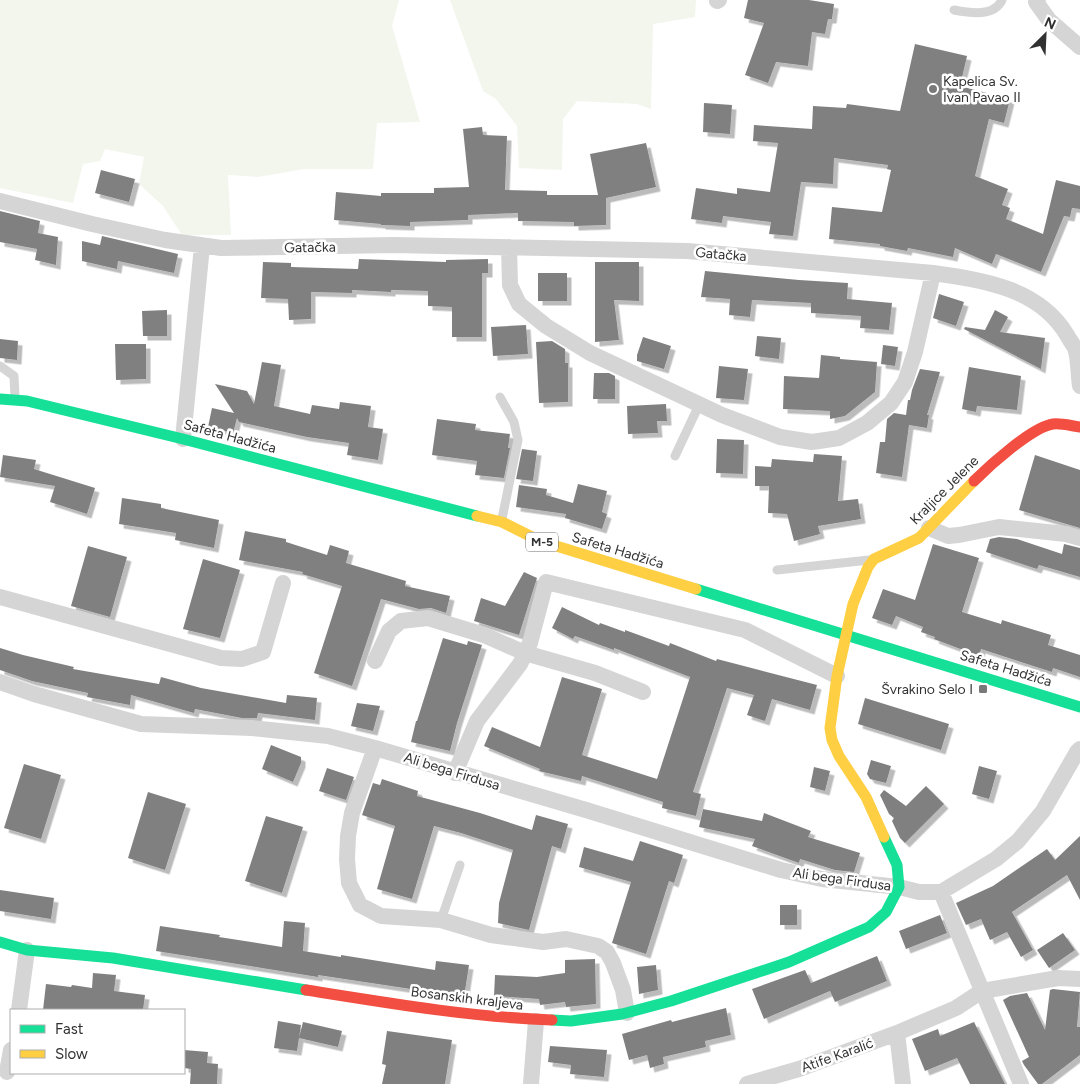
<svg xmlns="http://www.w3.org/2000/svg" width="1080" height="1084" font-family="Figtree,sans-serif">
<style>
.green{fill:#f2f6ed}
.building{fill:#808080;filter:url(#shadow)}
.lines{fill:none;stroke-linecap:round;stroke-linejoin:round}
.lane{stroke:#d5d5d5;stroke-width:9}
.street{stroke:#d5d5d5;stroke-width:16}
.fast{stroke:#16e098;stroke-width:11}
.slow{stroke:#ffcf43;stroke-width:11}
.jam{stroke:#f24e42;stroke-width:11}
.poi-dot{fill:#797979;stroke:#fff;stroke-width:2}
.labels{text-anchor:middle;stroke-width:5;stroke-linejoin:round;paint-order:stroke}
.shield{fill:#fff;stroke:#6f6f6f;stroke-width:1}
.shield-label{font-size:12px;font-weight:bold;fill:#313131}
.poi-label{font-size:14px;fill:#313131;stroke:#fff;text-anchor:start}
.street-label{font-size:14px;fill:#313131;stroke:#fff}
</style>
<defs>
<filter id="shadow"><feDropShadow dx="4.5" dy="4.5" stdDeviation="0" flood-color="#0004"/></filter>
</defs>
<rect width="100%" height="100%" fill="#fff"/>
<path class="green" d="M0,0H399L392,26L420,122L377,123L373,169H304L258,177L228,175L231,235H182L163,206L139,184L144,157L105,149L100,161L83,164L73,203L0,188Z
M450,0H696L695,17L653,24L651,109L637,104L577,101L563,119L562,170L519,168L517,126L496,99L483,91Z"/>
<path class="building" d="M748,0H809L834,4L832,19H828L825,34L812,32L808,66L776,62L768,83L745,75L764,23L744,18Z
M915,44L967,56L960,86L1010,99L1004,123L989,119L975,176L1008,189L1002,205L1010,208L1006,219L1043,234L1056,180L1080,186V209L1072,208L1070,217L1064,216L1041,272L996,254L992,264L955,248L953,257L908,248L907,251L880,246V244L829,239L832,207L882,212L891,170L887,169L888,165L834,158L833,184L801,182L793,236L769,234L771,222L723,216L722,223L691,219L696,188L737,194V188L770,192L778,143L753,141L754,125L812,129L813,106L846,108L847,104L900,111Z
M704,103L732,105L730,134L703,132Z
M482,127L483,135L507,136L505,190L547,191V195H598L590,154L646,143L656,187L606,198V225L574,226V222L518,221V213L468,215V220L410,222V226L381,225V224L334,220L336,192L381,196V193H434V188L469,187L463,129Z
M101,170L135,179L129,202L95,193Z
M0,211L40,221L38,233L58,237L56,265L35,260L37,249L0,242Z
M102,236L178,254L174,273L118,261L117,269L82,261V241L100,245Z
M359,259L446,262V260L488,259V273H482V337H452V307L428,306V291L391,290V292L352,290V293L311,292V319L289,320L288,299L261,298L263,262L291,263V267L358,269Z
M595,262H639V301L614,300L619,340L595,342Z
M705,271L799,280L848,283L847,299L892,303L889,330L860,328L861,316L811,313V303L752,300L750,317L729,315L730,299L701,297Z
M538,273H567V301H538Z
M939,294L964,302L956,326L933,318Z
M167,310V336H143L142,311Z
M995,310L1008,317L1000,332L1045,338L1041,369L964,329L965,327L985,330Z
M526,325L528,354L493,356L491,327Z
M757,336L781,338L779,359L755,356Z
M643,337L671,346L664,369L637,361V355Z
M0,339L18,341L17,360L0,358Z
M552,341L565,349V363H568V402L539,403L536,342Z
M115,344H146V379L116,380Z
M883,345L898,347L895,366L881,364Z
M821,355L840,357V359L877,362L875,392L845,416L830,419V411L783,409L784,376L819,378Z
M262,362L281,365L274,406L310,414L312,405L339,409L340,402L371,406L368,427L383,429L378,460L347,455L349,443L307,437L239,422L237,418L233,433L208,427L212,408L234,413L215,384L247,391L254,404Z
M719,366L748,369L744,400L716,398Z
M969,367L1021,376L1017,410L977,406L976,412L962,409Z
M920,369L940,372L927,415H929L927,428L909,425L902,477L876,473L880,442H885L887,419L894,413L906,415L908,400H910L912,390Z
M594,373H609L615,376V399H593Z
M666,404L667,421H657L658,433L628,434L627,406Z
M437,419L476,424L475,430L510,434L508,448H510L504,478L475,475L477,461L432,455Z
M717,439L744,440L743,474L716,473Z
M522,449L537,451L533,481L516,479Z
M814,454L842,456L838,501L858,499L861,519L818,526L820,534L794,541L787,514L768,513L769,486H755V466L771,467L772,459L813,462Z
M3,455L36,460L34,469L95,488L87,514L50,502L55,486L0,477Z
M1035,455L1080,470V528L1019,510Z
M578,484L607,491L602,512L607,514L602,529L565,518L566,514L516,507L519,485L547,489L546,495L573,503Z
M122,498L161,504V508L219,520L214,548L175,540L176,533L119,524Z
M245,531L286,539V542L327,555L330,545L349,551L346,563L406,581L405,586L450,596L446,613L431,608L419,609L381,599L352,686L314,673L342,586L302,574L303,572L239,560Z
M999,537L1017,539L1062,554L1064,544L1080,548V577L1039,565L1037,569L986,552L990,539Z
M933,544L979,558L962,612L1001,624L1002,620L1051,635L1048,645L1080,655V677L1053,668L1052,672L981,649L979,656L934,639L935,637L921,632L923,627L896,616L892,625L872,618L883,589L915,600Z
M88,546L127,557L110,617L71,606Z
M203,559L240,570L220,638L183,629Z
M524,572L537,578L519,635L474,621L481,598L505,606Z
M562,607L599,625L600,623L625,632V630L669,646L670,643L716,661L717,659L817,685L810,710L772,699L765,721L747,715L754,695L727,688L693,792L701,794L696,816L662,808L663,802L582,776L581,781L539,771L540,769L484,746L492,727L540,747L562,677L602,689L582,755L657,779L690,677L614,648V650L575,636L573,639L552,628Z
M443,638L467,645L468,641L482,645L457,723L450,751L411,742L416,721H417Z
M0,648L23,655L74,667L73,669L159,684L161,677L201,688L286,703L287,695L317,698L315,720L258,713L257,718H242L195,709L194,713L131,695L130,705L87,697L88,693L32,681L0,670Z
M865,698L949,724L941,750L858,724Z
M357,703L380,706L373,731L351,726Z
M271,745L301,757V763L293,782L262,769Z
M871,760L891,766L886,783L870,779L867,774Z
M24,764L61,775L41,839L4,828Z
M979,766L997,771L989,799L972,794Z
M814,767L830,771L825,791L810,787Z
M327,768L354,777L346,800L319,791Z
M382,779L418,791L417,796L480,813L532,830L536,815L568,824L561,849L552,846L529,930L498,923L499,903L513,850L461,833L434,826L412,899L377,889L395,826L362,815L373,783L380,785Z
M926,786L944,804L905,843L900,838L892,821L894,818L889,814L880,795L884,790L906,806Z
M148,792L186,804L165,870L128,858Z
M703,809L762,821L764,813L811,831L808,837L860,853L854,872L835,870L800,859L799,863L752,846L755,839L699,827Z
M266,816L303,827L282,893L245,881Z
M1080,836V900L1067,875L1012,912L1033,950L1021,957L1007,932L990,940L981,919L966,925L956,903L993,886L1047,849L1055,860Z
M640,841L683,855L674,883L669,881L646,954L612,943L631,882L579,867L584,847L633,861Z
M0,890L54,898L51,919L0,911Z
M780,905H797V925H780Z
M940,915L947,933L906,949L899,931Z
M284,921L305,923L303,951L341,957V955L435,970L436,961L469,965L464,997L318,975V977L156,951L160,926L220,935L219,937L282,947Z
M1063,933L1075,950L1049,968L1037,950Z
M877,956L887,981L835,1002L830,991L764,1019L752,989L805,970L811,983Z
M595,959L596,1004L566,1007L565,1002L540,1005L539,999L494,996L495,975L537,977L565,973V960Z
M656,965L658,990L639,994L637,967Z
M93,973L116,975L114,991L145,995L143,1010H43L46,984L71,987L72,985L92,988Z
M1053,989L1080,992L1077,1027H1080V1055L1042,1084H1038L1024,1065L1022,1061L1029,1057L1003,1000L1010,996L1027,993L1045,1030L1050,990Z
M726,1008L731,1035L705,1041L706,1047L663,1057L664,1064L650,1068L647,1055L629,1060L622,1034L671,1020L672,1022Z
M278,1021L301,1025L297,1051L274,1048Z
M303,1022L342,1031L338,1047L299,1038Z
M974,1022L1005,1084H970L957,1058L925,1071L912,1039L938,1029L940,1036Z
M387,1031L452,1040L445,1084H382L386,1065L382,1064Z
M550,1046L607,1050L604,1077L570,1074L571,1065L548,1062Z
M184,1050L208,1052L207,1063L218,1064L217,1084H190L191,1069L184,1068Z"/>
<g class="lines">
<path class="lane" d="M954,10C970,13 994,17 1002,0
M0,366L14,376L15,397
M500,397L514,422L518,440L502,519
M675,456L699,405
M777,570L869,560
M441,920L460,865"/>
<path class="street" d="M1038,0L1036,2L1049,20L1080,47
M717,1L719,0
M0,201L92,224L165,240L221,248L394,245L687,251L933,273C983,280 1039,288 1067,335C1069,339 1073,344 1075,348C1079,359 1078,374 1080,386
M509,247L510,285L519,304L546,326L590,353L722,415L780,437L812,442L839,438L867,423L891,403L905,382L915,352L933,273
M183,439L202,246
M929,528L948,536L959,535L999,527L1066,534L1080,538
M0,597L221,658L242,659L263,652L283,583
M375,661L389,631L401,621L428,618L484,635L525,653L595,673L643,692
M0,682L34,694L141,724L252,728L328,736L375,748L586,810L781,870L822,879L899,887L919,892H941L996,859L1018,841L1043,811L1077,752L1080,749
M375,748L352,813L348,836L347,859L349,883L360,905L381,916L441,920L491,935L543,942L566,939L598,946L607,952L613,963L623,990L627,1013
M455,773L477,721L520,664L530,643L546,582L745,630L837,676
M941,892L1021,1084
M19,1010L27,950
M897,1033L903,1084
M7,1072L11,1050
M531,1084L536,1021
M747,1084L799,1069L897,1033L956,1008L982,991L1058,978L1080,979"/>
<path class="fast" d="M0,399L27,401L183,439L477,516
M696,589L1080,707
M0,942L27,950L113,958L306,990
M552,1020L571,1021L622,1014L671,1001L789,962L869,927L886,912L899,887L897,865L884,837"/>
<path class="slow" d="M477,516L502,522L540,541L696,589
M884,837L866,797L839,756L832,740L830,728L837,676L853,604L868,567L874,559L919,538L974,481"/>
<path class="jam" d="M974,481C989,466 1032,427 1053,424C1061,423 1072,426 1080,427
M306,990C388,1003 470,1017 552,1020"/>
</g>
<g class="poi-dot">
<circle cx="933" cy="89" r="5"/>
<rect x="978" y="684" width="10" height="10" rx="2.5"/>
</g>
<g class="labels">
<rect class="shield" x="526" y="532.5" width="32" height="19" rx="4"/>
<g class="shield-label">
<text x="542" y="546">M-5</text>
</g>
<g class="poi-label">
<text x="943" y="86">Kapelica Sv.<tspan x="943" dy="16">Ivan Pavao II</tspan></text>
<text x="973" y="694" text-anchor="end">Švrakino Selo I</text>
</g>
<g class="street-label">
<text transform="translate(310 247) rotate(-1)" y="5">Gatačka</text>
<text transform="translate(721 254) rotate(5)" y="5">Gatačka</text>
<text transform="translate(230 436) rotate(15)" y="5">Safeta Hadžića</text>
<text transform="translate(944 490) rotate(-45)" y="5">Kraljice Jelene</text>
<text transform="translate(618 550) rotate(17)" y="5">Safeta Hadžića</text>
<text transform="translate(1006 668) rotate(17)" y="5">Safeta Hadžića</text>
<text transform="translate(452 771) rotate(17)" y="5">Ali bega Firdusa</text>
<text transform="translate(842 879) rotate(8)" y="5">Ali bega Firdusa</text>
<text transform="translate(467 998) rotate(7)" y="5">Bosanskih kraljeva</text>
<text transform="translate(837 1055) rotate(-20)" y="5">Atife Karalić</text>
</g>
</g>
<rect x="10" y="1009" width="175" height="65" fill="#ffffff" stroke="#adadad"/>
<rect x="20" y="1025" width="25" height="8" fill="#16e098" stroke="#adadad"/>
<text x="55" y="1034" font-size="15" fill="#313131">Fast</text>
<rect x="20" y="1050" width="25" height="8" fill="#ffcf43" stroke="#adadad"/>
<text x="55" y="1059" font-size="15" fill="#313131">Slow</text>
<g transform="translate(1045 35) rotate(24)" stroke="#ffffff" stroke-width="4" paint-order="stroke">
<path d="M0-4L9 19L0 12L-9 19Z" fill="#313131"/>
<text y="-8" font-size="14" font-weight="bold" text-anchor="middle" fill="#313131">N</text>
</g>
</svg>
